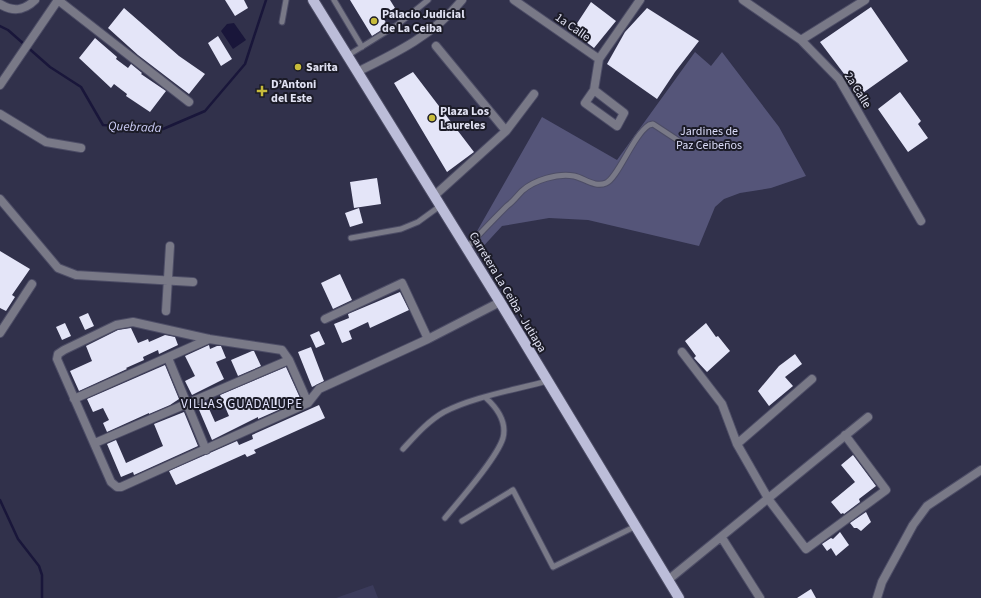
<svg xmlns="http://www.w3.org/2000/svg" width="981" height="598" font-family="'Source Sans 3',sans-serif">
<style>
.built{fill:#3b3b5b}
.green{fill:#555579}
.water{fill:#19163a}
.lines{fill:none;stroke-linecap:round;stroke-linejoin:round}
.stream{stroke:#19163a;stroke-width:2.5}
.building{fill:#e4e5f8}
.lane-casing{stroke:#4d4d66;stroke-width:7}
.street-casing{stroke:#4d4d66;stroke-width:10}
.primary-casing{stroke:#4d4d66;stroke-width:12}
.lane{stroke:#797987;stroke-width:5}
.street{stroke:#797987;stroke-width:8}
.primary{stroke:#bcbdd9;stroke-width:10}
.poi-dot{fill:#c7bb3b;stroke:#1b1b27;stroke-width:1.5}
.labels{text-anchor:middle;stroke-width:4;stroke-linejoin:round;paint-order:stroke}
.poi-label{font-size:12px;font-weight:bold;fill:#e1e2f3;stroke:#1b1b27;text-anchor:start}
.street-label{font-size:12px;fill:#e1e2f3;stroke:#1b1b27}
.park-label{font-size:12px;fill:#dadbf8;stroke:#1b1b27}
.water-label{font-size:13px;font-style:italic;fill:#cdcef8;stroke:#1b1b27}
.neighbourhood-label{font-size:13px;letter-spacing:1px;fill:#e0e1fc;stroke:#1b1b27}
</style>
<rect width="100%" height="100%" fill="#31314b"/>
<path class="built" d="M373,585L378,598H336Z"/>
<path class="green" d="M695,52L711,66L722,52L779,127L806,176L771,188L740,193L724,199L715,207L699,246L588,220L549,218L502,226L479,251L472,240L542,117L617,160Z"/>
<path class="water" d="M234,23L246,40L233,49L221,31L227,24Z"/>
<g class="lines">
<path class="stream" d="M0,26L8,30L50,67L81,87L103,125L163,129L205,111L245,64L266,0
M0,500L18,539L39,566L42,575V598"/>
</g>
<path class="building" d="M225,0H244L248,8L235,16Z
M350,0H390L395,8L382,16L388,26L372,36Z
M591,2L616,21L594,48L572,31Z
M871,7L908,61L860,95L820,42Z
M124,8L179,56L205,74L189,94L138,55L108,28Z
M647,8L699,41L675,72L657,99L607,64L625,32Z
M218,36L232,59L221,66L208,43Z
M95,38L117,57L116,59L128,68L131,64L142,73L141,74L166,91L150,112L126,96L127,94L114,84L111,88L79,58Z
M413,72L474,152L447,172L394,83Z
M900,92L921,121L918,124L928,138L908,152L878,109Z
M377,178L381,204L354,208L350,182Z
M359,208L363,223L350,227L345,213Z
M0,251L30,269L12,295L15,297L6,311L0,308Z
M340,274L352,300L333,309L321,283Z
M400,292L409,310L370,328L368,322L349,331L352,339L342,343L334,324L349,318L348,314Z
M88,313L94,326L85,330L79,317Z
M65,323L71,336L62,340L56,327Z
M706,323L716,337L718,336L730,351L707,372L694,358L696,356L685,341Z
M131,328L138,343L148,339L149,342L165,335L175,337L178,345L159,354L158,350L143,357L144,360L126,368L127,369L79,391L70,371L92,361L86,346L118,330Z
M319,331L325,344L316,348L310,335Z
M209,345L210,349L217,346H221L226,358L216,362L224,379L192,395L185,381L195,376L185,356Z
M311,347L324,381L312,387L298,352Z
M252,351H254L261,366L238,376L231,360Z
M795,354L802,364L785,377L793,386L769,406L758,391L779,366Z
M165,365L179,399L170,405L149,414V413L107,432L103,423L109,420L103,408L93,412L87,399Z
M286,367L301,400L258,419V417L212,440L197,405L206,402L215,422L229,416L220,395Z
M319,405L325,418L254,450L256,453L247,457L245,454L176,485L169,471L237,441L239,445L253,439L252,435Z
M184,412L198,446L134,475L133,472L121,477L107,444L116,440L126,463L163,446L154,424Z
M853,455L876,486L859,499L860,502L844,514L843,513L841,514L831,502L855,482L841,465Z
M866,512L871,522L861,531L857,528H854L850,523Z
M840,532L849,545L836,556L831,548L827,551L822,544L831,538L833,539Z
M811,589L816,598H797Z"/>
<g class="lines">
<g class="lane-casing">
<path id="lane" d="M334,0L362,47
M282,22L286,0
M347,56L397,25L428,0
M351,238L401,229L418,222L440,206
M467,248C480,233 493,220 507,206C513,202 517,196 522,191C534,180 558,173 574,176C584,178 595,188 606,183C618,178 633,135 649,125L653,124L685,145
M403,449C415,436 428,421 444,412C472,397 515,390 547,381
M445,518C459,501 497,458 503,438C507,422 497,408 486,398
M462,521L513,490L553,567L636,526"/>
</g>
<g class="street-casing">
<path id="street" d="M58,0L189,102
M514,0L599,59
M743,0L801,40L839,79L921,221
M0,4C13,12 24,11 35,0
M801,40L865,0
M436,46L506,131L534,94
M357,72C396,53 435,34 462,0
M0,85L58,0
M594,90L624,113L617,126L585,103L594,90L599,59L640,0
M0,114L46,142L81,148
M434,196L506,131
M0,199L58,268L76,275L193,282
M166,311L170,246
M325,319L402,283L428,339
M0,333L32,284
M682,352L722,404L737,444L769,500L806,549L886,490L845,435
M168,358L206,450
M74,399L209,339
M308,403L289,360L282,350L209,339L133,322L116,325L64,350L58,354L57,359L111,482L117,487H121L308,403L319,389L428,339L500,302
M95,443L289,360
M737,444L812,379
M722,538L760,598
M668,580L868,417
M877,598L882,582L913,525L927,506L981,470"/>
</g>
<g class="primary-casing">
<path id="primary" d="M313,0L500,302L679,598"/>
</g>
<use href="#lane" class="lane"/>
<use href="#street" class="street"/>
<use href="#primary" class="primary"/>
</g>
<g class="poi-dot">
<circle cx="374" cy="21" r="4"/>
<circle cx="298" cy="67" r="4"/>
<path d="M260 85h4v4h4v4h-4v4h-4v-4h-4v-4h4z"/>
<circle cx="432" cy="118" r="4"/>
</g>
<g class="labels">
<g class="poi-label">
<text x="382" y="18">Palacio Judicial<tspan x="382" dy="14">de La Ceiba</tspan></text>
<text x="306" y="71">Sarita</text>
<text x="271" y="88">D’Antoni<tspan x="271" dy="14">del Este</tspan></text>
<text x="440" y="115">Plaza Los<tspan x="440" dy="14">Laureles</tspan></text>
</g>
<g class="street-label">
<text transform="translate(573 27) rotate(35)" y="4">1a Calle</text>
<text transform="translate(858 90) rotate(58)" y="4">2a Calle</text>
<text transform="translate(508 292) rotate(59)" y="4">Carretera La Ceiba - Jutiapa</text>
</g>
<g class="park-label">
<text x="709" y="135">Jardines de<tspan x="709" dy="14">Paz Ceibeños</tspan></text>
</g>
<g class="water-label">
<text transform="translate(135 126) rotate(2)" y="5">Quebrada</text>
</g>
<g class="neighbourhood-label">
<text x="242" y="408">VILLAS GUADALUPE</text>
</g>
</g>
</svg>
